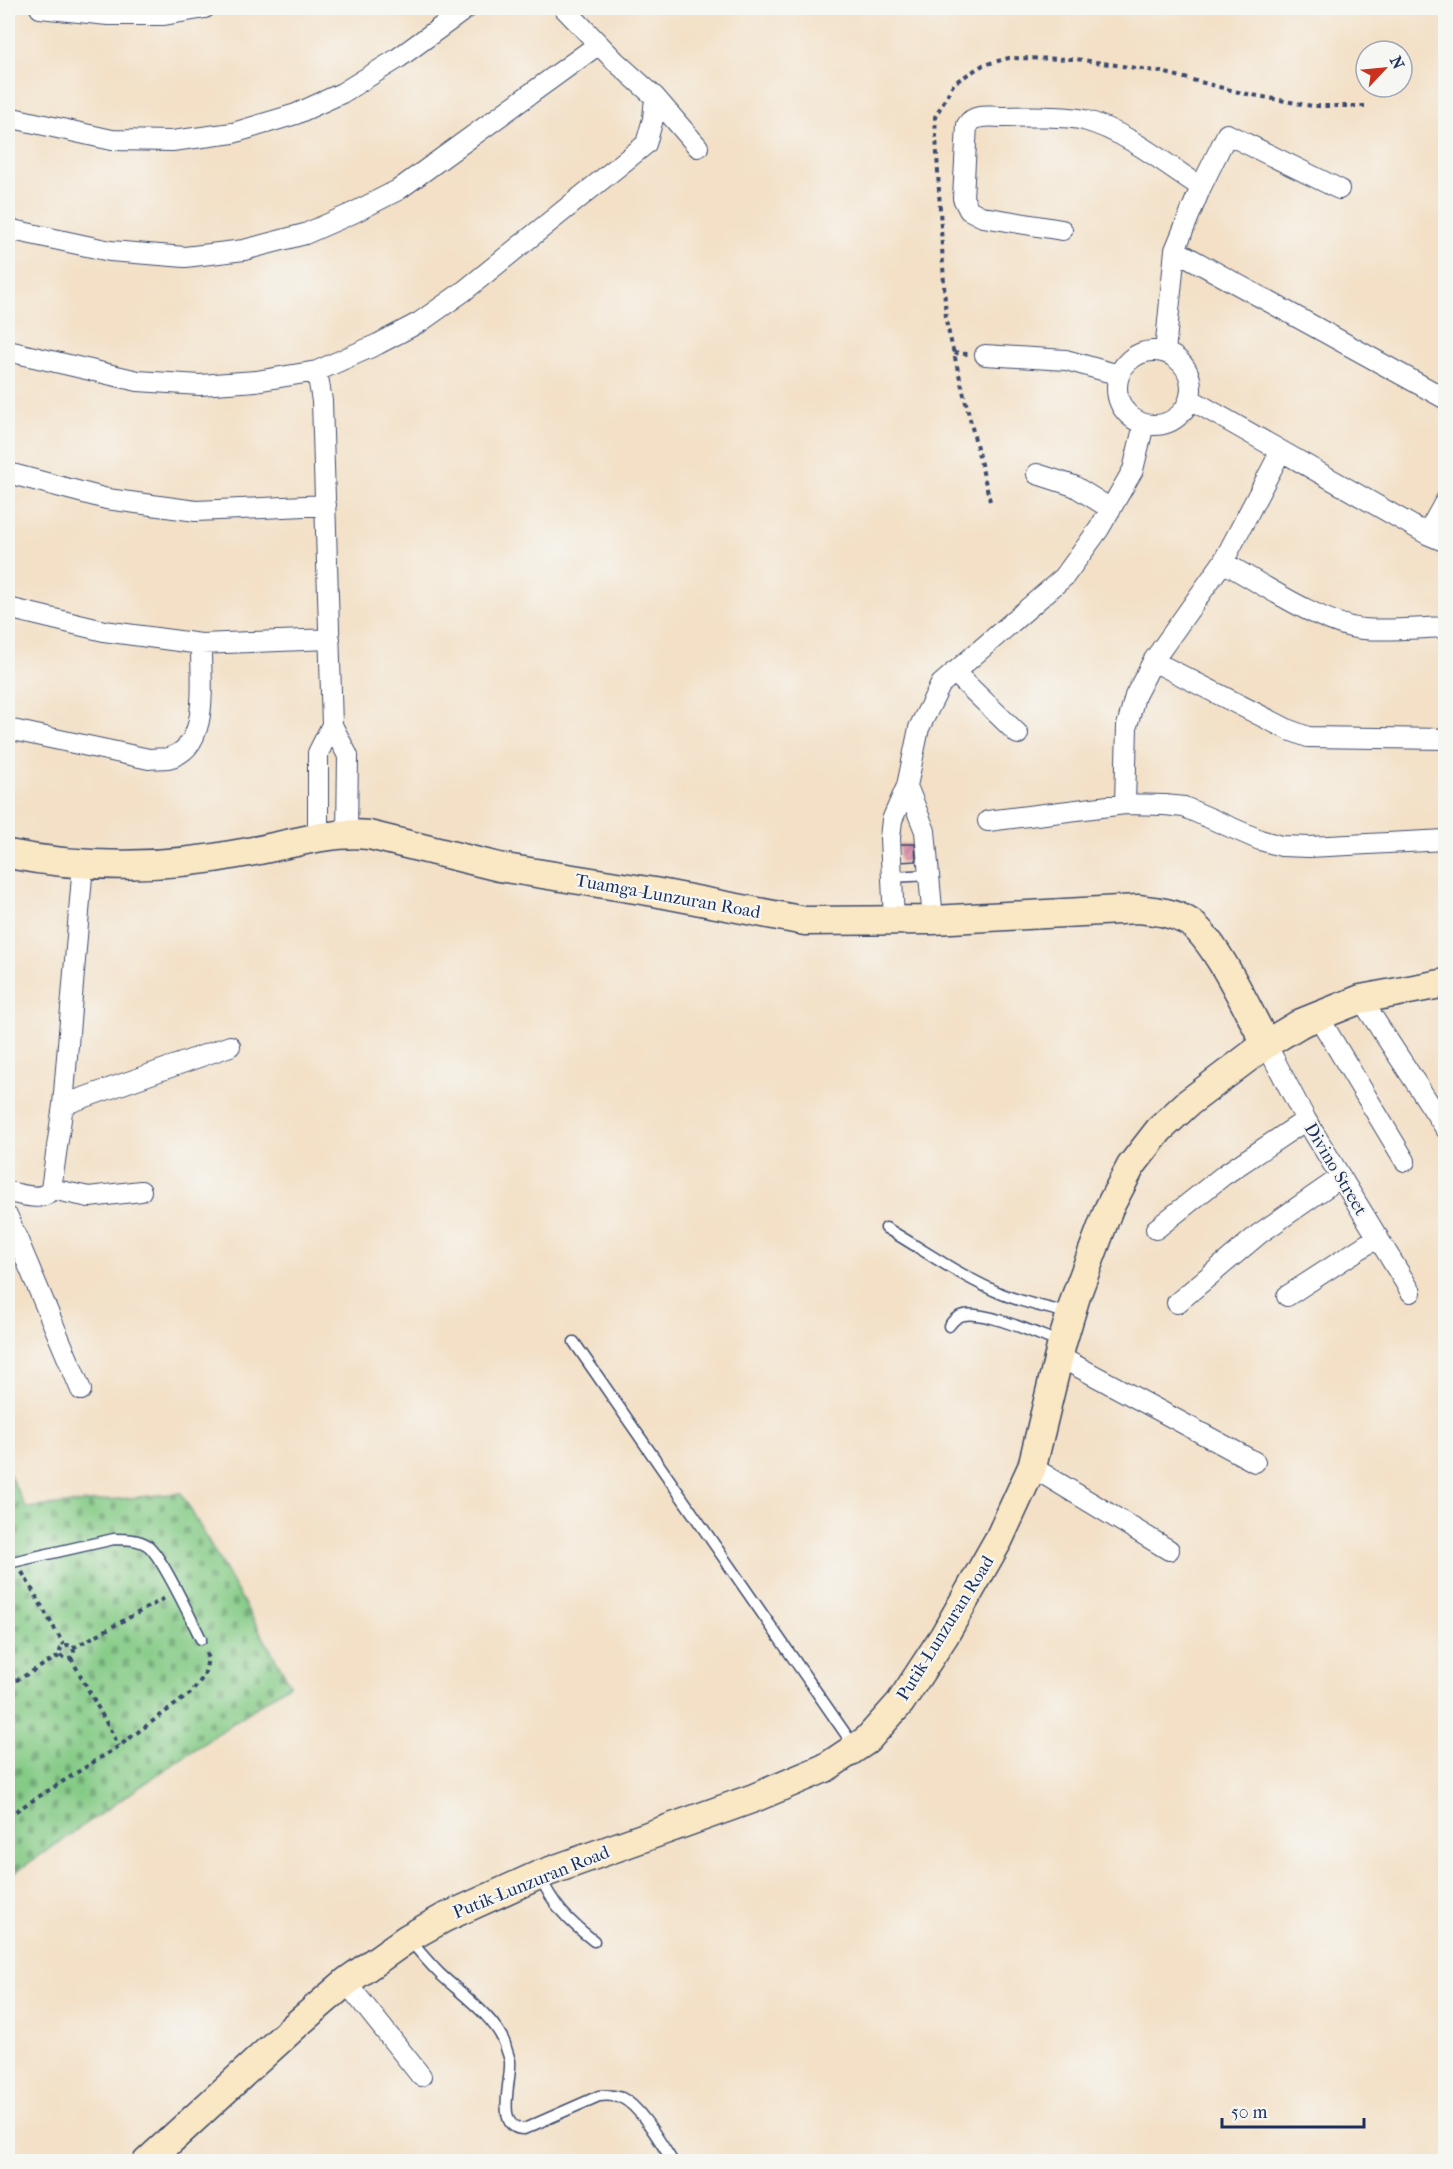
<svg xmlns="http://www.w3.org/2000/svg" width="1453" height="2169" font-family="'IM FELL French Canon',serif">
<style>
.cemetery{fill:url(#cemetery-stones);stroke:#507d72;stroke-width:1.5}
.building{fill:url(#building-hatch)}
.lines{fill:none;stroke-linecap:round;stroke-linejoin:round}
.lane-casing{stroke:#3b4a6e;stroke-width:13}
.street-casing{stroke:#3b4a6e;stroke-width:22}
.secondary-casing{stroke:#3b4a6e;stroke-width:31}
.path{stroke:#3b4a6e;stroke-width:4;stroke-dasharray:4.5 4.5;stroke-linecap:butt}
.lane{stroke:#fff;stroke-width:10}
.street{stroke:#fff;stroke-width:20}
.secondary{stroke:#fae7c3;stroke-width:28}
.labels{text-anchor:middle;stroke-width:4.5;stroke-linejoin:round;paint-order:stroke}
.street-label{font-size:18px;fill:#1b2f5e;stroke:#f6f6f2}
</style>
<defs>
<pattern id="cemetery-stones" width="16" height="16" patternUnits="userSpaceOnUse" patternTransform="scale(1.5)"><rect width="16" height="16" fill="#85cb86"/><path d="M2 7V4a2 2 0 0 1 4 0v3zM10 15v-3a2 2 0 0 1 4 0v3z" fill="#6ca571"/></pattern>
<pattern id="building-hatch" width="6" height="6" patternUnits="userSpaceOnUse" patternTransform="scale(1.5)"><rect width="6" height="6" fill="#dc93ac"/><path d="M-1 1l2-2M0 6l6-6M5 7l2-2" fill="none" stroke="#b2788f"/></pattern>
</defs>
<rect width="100%" height="100%" fill="#f6f6f2"/>
<filter id="ink" filterUnits="userSpaceOnUse"><feTurbulence type="fractalNoise" baseFrequency=".0167" numOctaves="2"/><feDisplacementMap in="SourceGraphic" scale="12" xChannelSelector="R" yChannelSelector="G"/><feConvolveMatrix kernelMatrix="1 2 1 2 8 2 1 2 1" color-interpolation-filters="sRGB"/></filter>
<filter id="wash" filterUnits="userSpaceOnUse"><feTurbulence type="fractalNoise" baseFrequency=".008" numOctaves="4" result="noise"/><feDisplacementMap in="SourceGraphic" scale="24" xChannelSelector="R" yChannelSelector="G"/><feGaussianBlur stdDeviation="1.35" result="paint"/><feColorMatrix in="noise" values="0 0 0 0 0 0 0 0 0 0 0 0 0 0 0 0 0 1.4 0 .05"/><feComposite in="paint" operator="in"/></filter>
<g filter="url(#wash)">
<rect width="100%" height="100%" fill="#f3e0c6"/>
<path class="cemetery" d="M8,1472L26,1508L181,1493L290,1684L8,1877Z"/>
<g id="blocks">
<path class="building" d="M899,844H915L916,861L899,862Z"/>
</g>
</g>
<g filter="url(#ink)">
<use href="#blocks" fill-opacity="0" stroke="#3b4a6e" stroke-width="1.5"/>
<g class="lines">
<g class="lane-casing">
<path id="lane" d="M892,877L929,875
M886,1228C924,1250 961,1277 1002,1294C1024,1303 1046,1308 1069,1313
M949,1326C953,1320 957,1316 964,1315C987,1311 1039,1335 1061,1343
M574,1342L854,1746
M8,1563L114,1539C125,1539 138,1539 147,1545C161,1554 192,1621 201,1639
M539,1875C554,1906 567,1920 594,1941
M408,1938C418,1950 428,1962 439,1973C459,1992 495,2017 505,2044C506,2049 509,2056 510,2061C512,2080 494,2129 524,2129L599,2096C607,2095 614,2095 622,2098C641,2107 661,2144 673,2162"/>
</g>
<g class="street-casing">
<path id="street" d="M40,8L108,15H164L205,8
M564,8L615,61L655,97L698,147
M8,117L112,140L172,141L233,133L296,114L342,93L397,59L467,8
M8,229L110,251L185,257L244,250L305,234L353,213L398,190L599,44
M1062,230L983,217L969,210L963,198L967,125C974,113 993,117 1005,117C1023,116 1068,116 1084,120C1127,132 1164,163 1201,187
M1175,250L1446,399
M1117 388a37 37 0 1 1 74 0a37 37 0 1 1-74 0Z
M8,351L138,381L200,385L256,381L317,371L378,344L420,322L464,291L646,144L653,119L655,97
M1165,352L1175,250L1201,187L1227,134L1339,189
M985,355L1066,360L1119,375
M317,371L322,401L332,725
M1190,399L1427,534L1446,542
M8,473L107,499L196,511L326,505
M1037,474L1074,486L1111,509
M1427,534L1446,500
M1223,562C1258,582 1325,626 1363,629C1390,631 1418,628 1446,627
M8,608L104,631L201,644L330,639
M1153,661L1289,730L1308,737L1446,739
M954,672L1018,734
M8,729L149,759C155,758 162,759 168,758C212,748 200,678 201,644
M907,786L925,831L933,920
M1125,804L1127,726L1135,696L1153,661L1223,562L1281,451
M988,821L1125,804L1165,805L1184,807L1260,840L1281,846L1309,847L1446,840
M318,837V753L332,725L348,756L347,833
M894,920L890,838L892,820L907,786L919,728L941,684L1064,577L1099,529L1133,470L1144,424
M1361,999L1446,1129
M1318,1016L1405,1161
M1266,1044L1306,1120L1411,1292
M63,1105L230,1046
M51,1189L89,1197L141,1191
M8,1192C21,1194 43,1203 51,1189L63,1105L83,864
M8,1217L81,1390
M1156,1229L1224,1175L1306,1120
M1287,1296L1378,1237
M1177,1303L1259,1234L1341,1177
M1058,1356L1255,1462
M1032,1467L1169,1550
M346,1982L421,2076"/>
</g>
<g class="secondary-casing">
<path id="secondary" d="M8,854C84,869 167,868 243,853C286,846 325,831 369,835L499,867L654,892L805,921L933,920L1138,909C1155,911 1171,912 1187,921C1214,935 1250,1015 1266,1044
M147,2162L296,2025L346,1982L408,1938L444,1918L539,1875L754,1798L825,1768L867,1740L900,1703L944,1636L999,1539L1032,1467L1062,1343L1076,1296L1109,1208L1131,1166L1159,1130L1188,1103L1266,1044L1301,1023L1361,999L1446,983"/>
</g>
<path class="path" d="M954,353L968,354
M990,501L946,321L935,117L954,83L983,65L1009,58L1076,59L1162,72L1242,93L1312,106H1366
M22,1572L64,1645
M60 1652a7 7 0 1 1 14 0a7 7 0 1 1-14 0Z
M73,1648L165,1598
M71,1658L119,1746
M8,1685L61,1655
M8,1816L119,1746L191,1693L204,1676L208,1659L205,1650"/>
<use href="#lane" class="lane"/>
<use href="#street" class="street"/>
<use href="#secondary" class="secondary"/>
</g>
</g>
<g class="labels">
<g class="street-label">
<text transform="translate(668 896) rotate(10)" y="6">Tuamga-Lunzuran Road</text>
<text transform="translate(1336 1169) rotate(59)" y="6">Divino Street</text>
<text transform="translate(945 1628) rotate(-58)" y="6">Putik-Lunzuran Road</text>
<text transform="translate(531 1882) rotate(-22)" y="6">Putik-Lunzuran Road</text>
</g>
</g>
<rect width="1453" height="2169" fill="none" stroke="#f6f6f2" stroke-width="30"/>
<g transform="translate(1384 69) rotate(64)"><circle r="28" fill="#f6f6f2" stroke="#9ea6b7" stroke-width="1.5"/>
<path d="M0-4.5L10 22L0 15L-10 22Z" fill="#c8321e"/>
<text y="-9" font-size="16" font-weight="bold" text-anchor="middle" fill="#1b2f5e">N</text>
</g>
<path d="M1222 2118v9h142v-9" fill="none" stroke="#1b2f5e" stroke-width="3"/>
<text x="1231" y="2118" font-size="18" fill="#1b2f5e" stroke="#f6f6f2" stroke-width="4.5" paint-order="stroke">50 m</text>
</svg>
